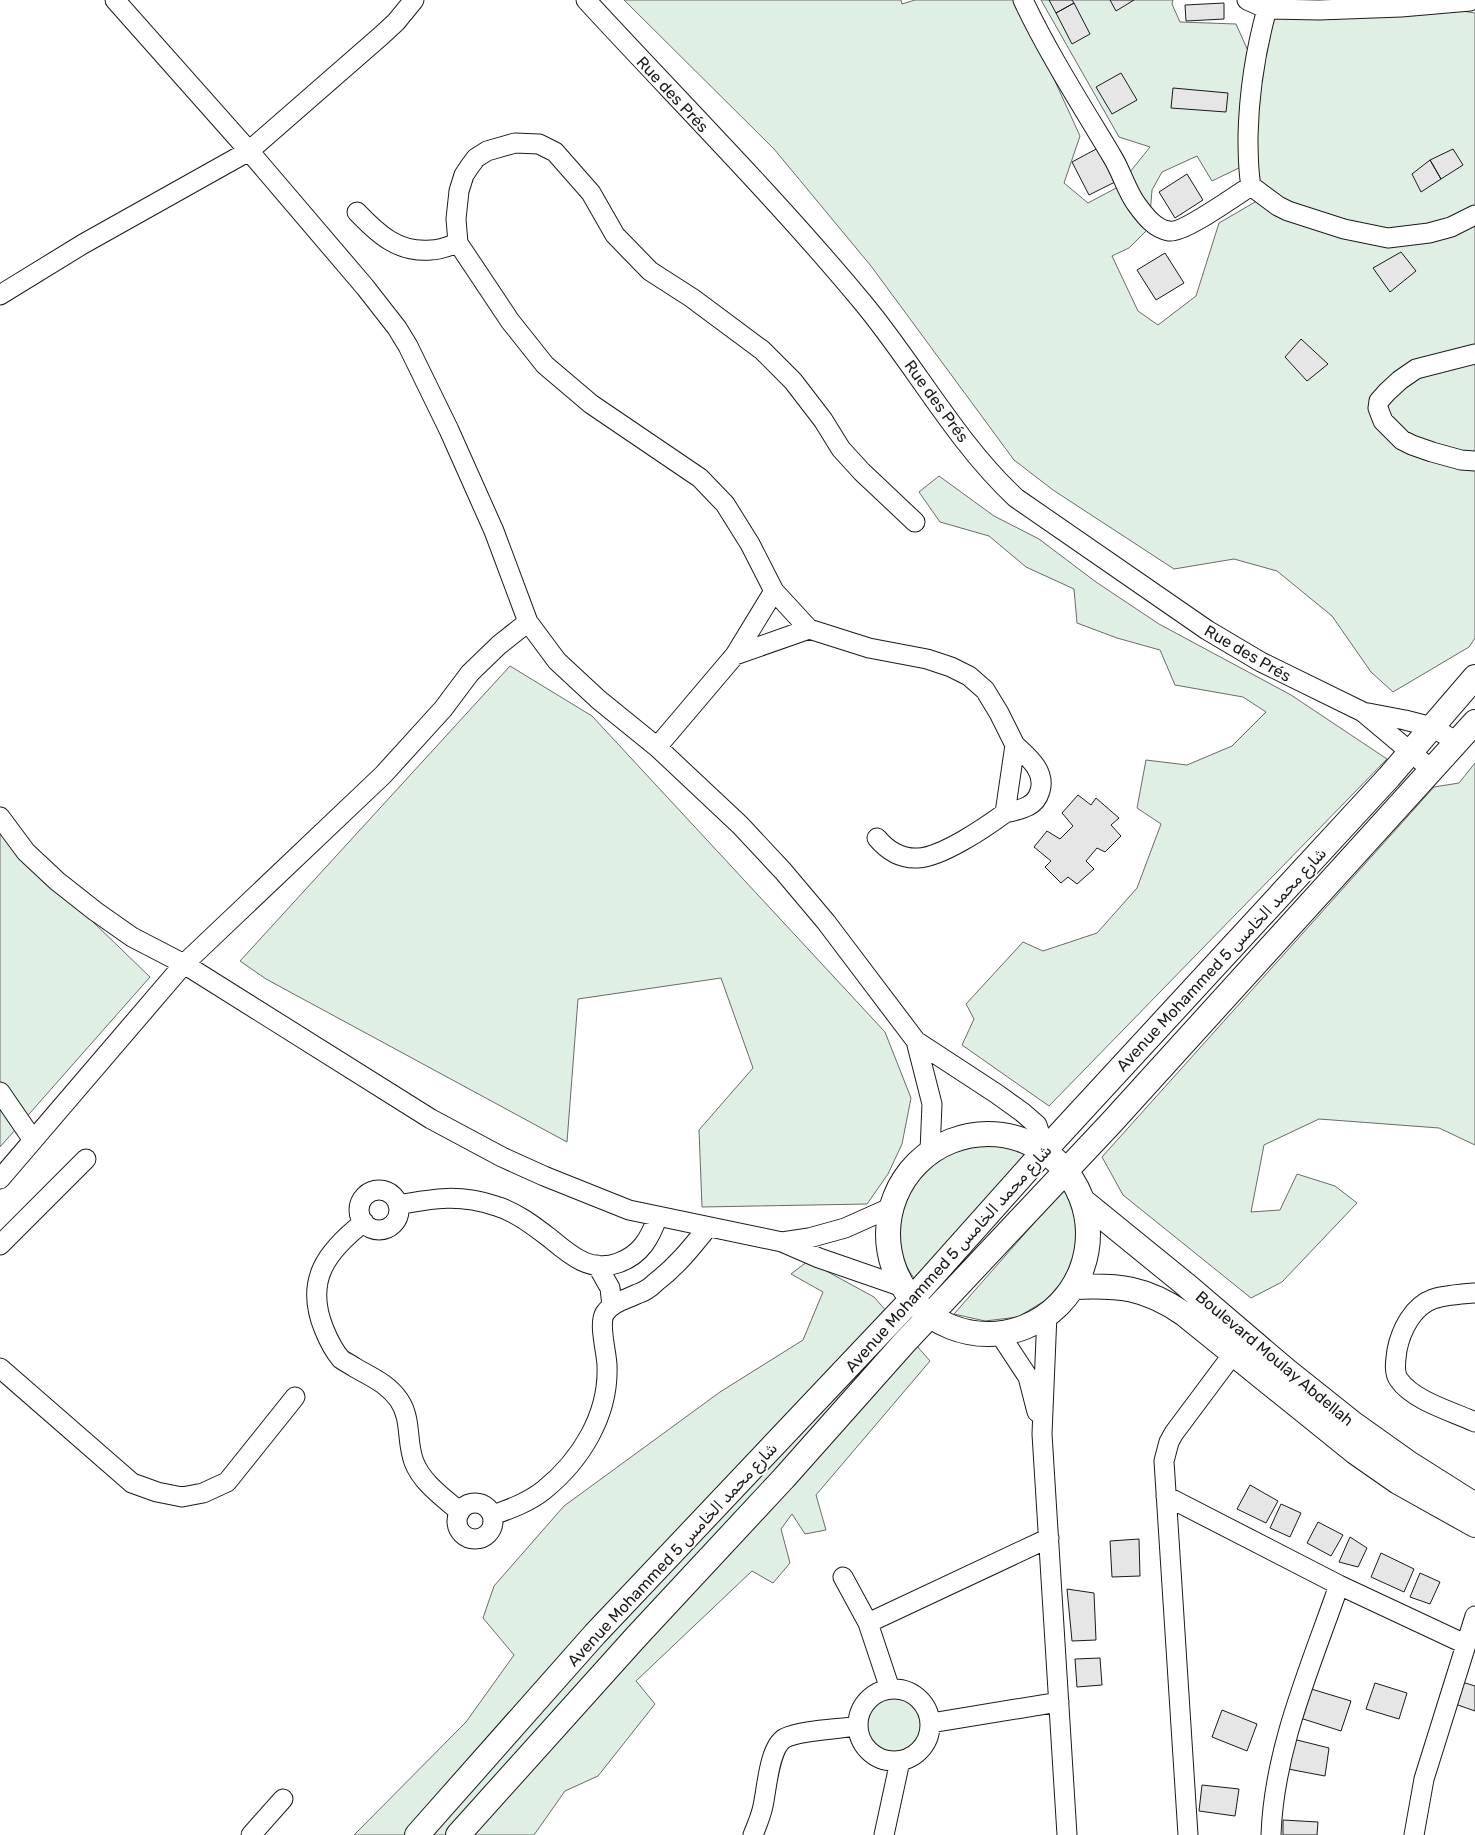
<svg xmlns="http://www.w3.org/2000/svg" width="1475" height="1835" font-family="Rubik,'Noto Sans Arabic',sans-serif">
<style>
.green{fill:#e0efe3;stroke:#6a6a6a;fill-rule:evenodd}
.building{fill:#e6e6e6;stroke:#1a1a1a}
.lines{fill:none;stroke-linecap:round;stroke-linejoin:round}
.minor-casing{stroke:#1a1a1a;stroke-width:21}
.major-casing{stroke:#1a1a1a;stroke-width:26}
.minor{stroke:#fff;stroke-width:19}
.major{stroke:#fff;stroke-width:24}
.labels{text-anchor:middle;stroke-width:4;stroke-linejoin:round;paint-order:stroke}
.street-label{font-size:16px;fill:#1a1a1a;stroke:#fff}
</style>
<rect width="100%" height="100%" fill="#fff"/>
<path class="green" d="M624,0H901L902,4L915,0H1018L1080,136L1064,183L1088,203L1118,187L1150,147L1119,137L1041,0H1173L1172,4L1180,22L1236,24L1249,53L1261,18L1246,0H1406L1412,15L1462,11L1475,13V638L1469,647L1393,692L1371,672L1332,616L1277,571L1234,559L1174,569L1053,490L1014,460L871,266L774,149ZM1197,156L1212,181L1245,165L1262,198L1219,223L1196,296L1158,325L1138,311L1112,256L1129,248L1149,228L1152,190L1162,172Z
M939,476L994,516L1039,539L1096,582L1159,624L1291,695L1387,759L1049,1106L962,1045L974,1019L966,1004L1023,942L1043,951L1097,933L1137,888L1161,824L1137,808L1146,760L1187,765L1232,746L1266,712L1243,697L1175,685L1160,650L1117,638L1077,623L1074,589L1026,567L989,536L940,522L919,492Z
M510,666L592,716L885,1032L911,1098L902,1144L888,1174L867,1204L702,1207L699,1130L753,1068L721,978L578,999L567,1142L266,979L240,961Z
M1475,763V1145L1439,1128L1319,1119L1264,1145L1251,1212L1280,1210L1297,1174L1335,1186L1357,1203L1282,1282L1251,1298L1123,1195L1102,1157L1434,787L1459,783Z
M0,832L150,977L0,1147Z
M975,1144L1007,1146L1025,1155L914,1278C891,1249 898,1205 918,1177C924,1169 934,1162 942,1156C951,1150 964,1148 975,1144Z
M1065,1188L1075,1212L1077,1245L1067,1276L1046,1300L1018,1317L985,1321L954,1314Z
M808,1261L874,1297L930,1361L816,1495L826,1530L805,1534L792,1514L781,1529L790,1563L773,1583L752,1571L636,1681L655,1704L598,1776L565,1791L534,1835H354L466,1722L514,1655L483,1618L494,1586L564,1506L720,1392L803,1340L823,1292L791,1274Z
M866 1724a28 28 0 1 1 56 0a28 28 0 1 1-56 0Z"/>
<path class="building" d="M1049,0H1072L1074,3L1056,13Z
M1110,0H1134L1116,11Z
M1074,3L1090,34L1072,44L1056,13Z
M1224,3V19L1186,21L1185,5Z
M1121,73L1137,100L1112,114L1096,87Z
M1173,88L1228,93L1226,112L1171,108Z
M1098,148L1115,182L1089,195L1072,162Z
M1453,149L1463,165L1441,179L1430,160Z
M1430,160L1441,179L1421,192L1412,174Z
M1187,174L1203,200L1175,218L1159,192Z
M1401,252L1416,271L1390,292L1373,268Z
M1165,253L1184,283L1156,300L1137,270Z
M1301,339L1328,364L1307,381L1285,357Z
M1078,795L1091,805L1096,798L1119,818L1111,825L1121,836L1105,852L1097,848L1086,861L1094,869L1077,884L1068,877L1061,883L1045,867L1051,861L1034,847L1047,831L1060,839L1073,826L1062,813Z
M1250,1485L1278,1501L1266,1523L1237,1509Z
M1281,1504L1301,1513L1290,1537L1270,1528Z
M1318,1522L1343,1535L1331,1556L1307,1543Z
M1350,1537L1367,1548L1358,1567L1339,1562Z
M1139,1539L1140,1576L1112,1577L1110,1541Z
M1381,1553L1414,1569L1404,1592L1371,1577Z
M1420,1573L1440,1582L1430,1604L1410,1597Z
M1067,1589L1094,1593L1096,1640L1072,1641Z
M1100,1658L1102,1685L1077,1687L1075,1659Z
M1462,1682L1475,1686V1711L1455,1704Z
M1375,1683L1407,1693L1399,1719L1366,1709Z
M1308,1688L1351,1701L1341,1731L1300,1718Z
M1222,1710L1257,1724L1247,1751L1212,1737Z
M1293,1739L1329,1748L1325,1776L1288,1769Z
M1202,1785L1239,1789L1235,1816L1199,1811Z
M1283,1820L1318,1822L1317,1835H1283Z"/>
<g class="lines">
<g class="minor-casing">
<path id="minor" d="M414,0L396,22L382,35L249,151L365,287L397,328L408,346L449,430L494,531L528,622L557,661L599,700L657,747L740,825L783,871L826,922L916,1041L997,1094L1022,1112L1037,1125L1045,1150
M586,0C679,101 777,199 864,304C916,367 956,442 1016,498L1207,630L1261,662L1363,712L1405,720L1432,727L1457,742
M1023,0C1049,55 1082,106 1113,158C1122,173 1127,192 1137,205C1145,216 1155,229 1169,231C1183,234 1236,195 1251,186
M1247,0L1267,9L1319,10L1401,7L1470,1
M1267,9C1255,52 1249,91 1248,136C1248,153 1248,170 1251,186L1278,206L1288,211L1344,229L1388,238L1429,233L1451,227L1475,215
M357,212C378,234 398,253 431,250C440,250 449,246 458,243
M0,295L83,244L249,151L115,0
M1475,354L1416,369L1400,380L1387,392L1379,401L1378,408L1383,421L1402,440L1412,445L1432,452L1461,460L1475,461
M735,655L774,591
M1364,713L1432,770
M657,747L735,655L809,629
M1005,813C1012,811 1021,810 1028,806C1034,803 1038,798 1040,791C1046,771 1028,757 1015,745
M0,817L26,852L57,881L95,911L132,937L184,964L431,1119L502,1157L544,1176L629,1210L782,1242L819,1258L903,1287
M877,838C887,850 901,859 918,858C942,857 986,827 1005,813L1015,745L999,713L985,690L969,676L951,667L927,659L869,648L809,629L774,591L750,544L725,504L700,478L591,404L545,365L510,321L458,243L456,219L459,191L464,175L470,166L476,158L487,151L515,143L539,144L555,152L591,193L615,235L650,271L692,298L762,350L793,381L823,420L841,449L862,472L915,522
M916,1041L932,1104L930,1151
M0,1092L33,1140
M0,1179L184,964L383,775L443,709L470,673L499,645L528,622
M359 1210a20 20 0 1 1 40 0a20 20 0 1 1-40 0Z
M398,1205C435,1198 460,1194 496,1206C516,1212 534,1226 551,1239C570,1255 591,1273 618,1263C641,1255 650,1238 658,1216
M364,1222C327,1251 304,1280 324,1329C328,1339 334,1351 341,1359C345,1362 350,1364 354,1367C371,1377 387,1383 399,1400C412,1419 406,1441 414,1462C422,1483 444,1498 460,1512
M782,1242L809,1238L845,1228L892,1207
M0,1245L86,1159
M597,1265L610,1288L612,1306
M1475,1293C1461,1294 1446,1295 1433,1299C1413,1306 1401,1330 1397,1350C1396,1359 1393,1372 1399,1380C1414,1401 1451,1411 1475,1422
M1047,1314L1042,1434L1067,1835
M999,1333L1028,1377L1037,1412
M0,1368L132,1483L157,1492L182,1497L203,1493L227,1482L295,1397
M1166,1496L1339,1585L1465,1644
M457 1521a18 18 0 1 1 36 0a18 18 0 1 1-36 0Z
M493,1515C510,1509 529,1502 544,1490C581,1460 609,1415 607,1366C607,1353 598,1324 605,1313C613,1302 625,1300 637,1294C644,1292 651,1287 656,1282C677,1266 692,1247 708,1227
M843,1577L868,1623L890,1689
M868,1623L1049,1538
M858 1725a36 36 0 1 1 72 0a36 36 0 1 1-72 0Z
M931,1723L1059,1702
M251,1835L283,1799
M753,1835C757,1825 761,1816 763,1806C767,1788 769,1747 785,1738C800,1730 840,1729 858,1726
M884,1835L900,1761
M1188,1835L1164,1461L1169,1442L1174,1433L1233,1354
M1271,1835C1274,1748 1311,1666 1339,1585
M1414,1835L1424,1779L1475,1616"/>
</g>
<g class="major-casing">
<path id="major" d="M888 1234a100 100 0 1 1 200 0a100 100 0 1 1-200 0Z
M1083,1201L1185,1284L1287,1371L1351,1422L1410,1464L1475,1505
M1073,1287C1119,1285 1145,1287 1184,1314L1355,1452L1398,1482L1475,1525
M417,1835L595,1634L912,1299L1045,1150L1389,777L1475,677
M458,1835L636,1637L784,1478L904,1343L1111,1123L1475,722"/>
</g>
<use href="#minor" class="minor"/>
<use href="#major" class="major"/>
</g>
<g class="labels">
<g class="street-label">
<text transform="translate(673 94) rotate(47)" y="6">Rue des Prés</text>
<text transform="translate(937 401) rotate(54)" y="6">Rue des Prés</text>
<text transform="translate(1248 653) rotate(30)" y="6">Rue des Prés</text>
<text transform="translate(1221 959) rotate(-47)" y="6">Avenue Mohammed 5 شارع محمد الخامس</text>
<text transform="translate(948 1258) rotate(-48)" y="6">Avenue Mohammed 5 شارع محمد الخامس</text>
<text transform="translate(1275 1358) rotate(40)" y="6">Boulevard Moulay Abdellah</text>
<text transform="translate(672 1554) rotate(-47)" y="6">Avenue Mohammed 5 شارع محمد الخامس</text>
</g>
</g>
</svg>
